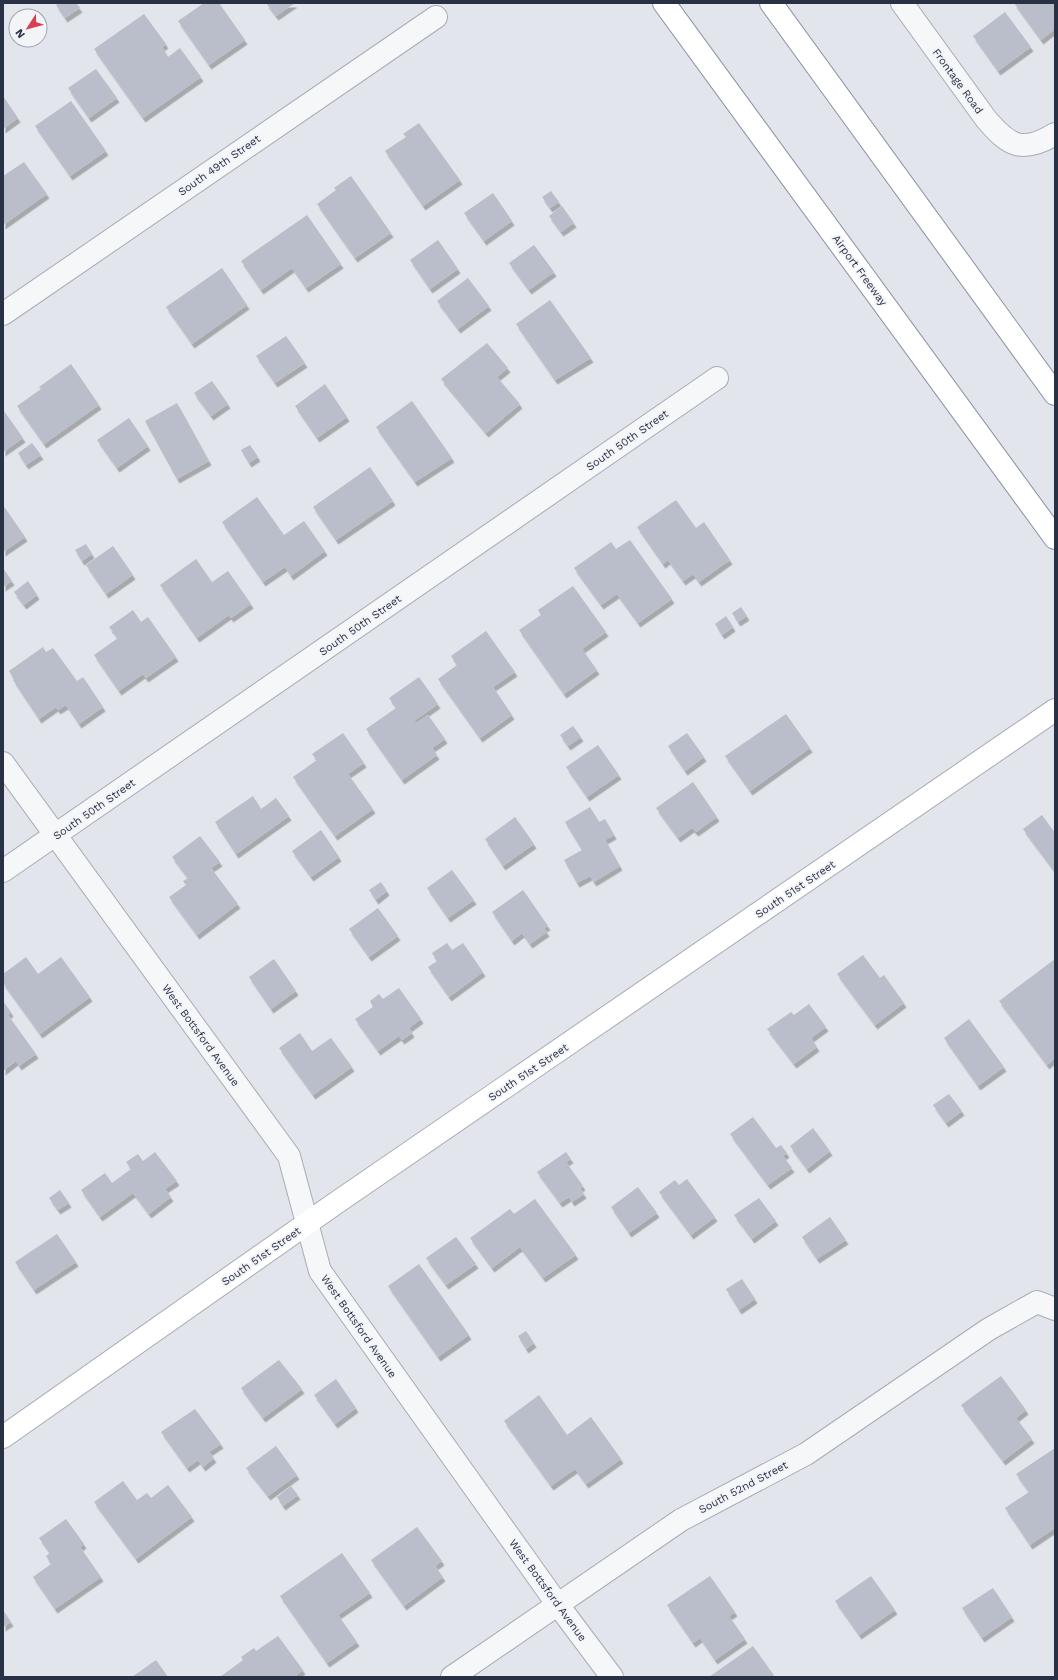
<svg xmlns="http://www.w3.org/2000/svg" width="1058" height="1680" font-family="'Work Sans',sans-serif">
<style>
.building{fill:#b9beca;filter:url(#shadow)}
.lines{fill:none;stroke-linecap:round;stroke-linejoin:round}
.street-casing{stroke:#a7acb6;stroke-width:24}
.secondary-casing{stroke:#a7acb6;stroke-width:24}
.highway-casing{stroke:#8892a3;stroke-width:24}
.street{stroke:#f5f7f9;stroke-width:22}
.secondary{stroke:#fff;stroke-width:22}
.highway{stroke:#fff;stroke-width:22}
.labels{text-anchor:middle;stroke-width:4;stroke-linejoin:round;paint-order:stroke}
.street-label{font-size:11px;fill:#293245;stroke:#f2f4f8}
</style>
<defs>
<filter id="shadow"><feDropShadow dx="2.5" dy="4.5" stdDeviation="0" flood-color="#0004"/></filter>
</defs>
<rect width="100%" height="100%" fill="#e2e5eb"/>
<path class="building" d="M59,3H76L80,8L65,18L56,5Z
M204,3H219L245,40L209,65L178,21Z
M266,3H295L276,16Z
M1014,3H1055V29L1041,40Z
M1005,12L1031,47L998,71L973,36Z
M144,14L166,44L162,47L168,57L180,48L201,77L143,118L94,49Z
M96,69L117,98L89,118L68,88Z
M3,96L18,118L3,129Z
M71,101L106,151L70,176L35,126Z
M419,123L460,180L423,206L385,151L406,137L403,134Z
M24,162L47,194L3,225V176Z
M351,176L391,233L355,258L317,204L336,190L334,188Z
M551,191L559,202L550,208L542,197Z
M493,193L512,221L484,241L464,213Z
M562,206L574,223L561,232L549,216Z
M307,215L341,264L306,288L292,268L261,290L241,261Z
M438,240L458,269L430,289L410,260Z
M534,245L554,272L529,290L509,263Z
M222,268L247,305L192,344L166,307Z
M468,278L489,306L458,329L437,301Z
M550,300L591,358L555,380L516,324Z
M286,336L305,363L275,383L256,356Z
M487,343L508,368L497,377L520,404L486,433L441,379Z
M71,364L99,405L44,444L17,406L41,389L39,387Z
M212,381L228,404L211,416L194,393Z
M325,384L347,417L317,438L295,406Z
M412,401L452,458L415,482L376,427Z
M177,403L209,461L177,479L145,421Z
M4,411L23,438L3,452V412Z
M129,418L148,446L117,468L97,440Z
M32,443L41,455L26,465L18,453Z
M250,445L258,457L249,463L241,450Z
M370,467L393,501L336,540L313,507Z
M257,497L284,535L304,521L325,551L291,576L285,567L263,582L222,522Z
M676,500L696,528L704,522L730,560L699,582L693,574L683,581L668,560L663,564L637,527Z
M3,505L25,537L3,552Z
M630,540L672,599L638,623L617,594L601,605L574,568L611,542L616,549Z
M86,544L92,554L82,561L75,550Z
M113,546L133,575L106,594L86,565Z
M196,559L212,582L228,571L251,604L231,618L229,615L197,638L160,585Z
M3,568L12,581L3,587Z
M28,581L37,595L24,605L14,592Z
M573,586L606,632L582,649L597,670L564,694L519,630L541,615L538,610Z
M741,607L747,616L738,622L732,613Z
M133,610L141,622L148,617L176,657L146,678L143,674L119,691L94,655L118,638L109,627Z
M726,616L733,627L722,635L715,624Z
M486,631L515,672L493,687L512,715L480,738L438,679L457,665L451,656Z
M43,647L46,652L53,648L77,681L83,677L103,707L79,724L66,705L58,710L56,707L39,719L13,680L14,679L9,671Z
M419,677L438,704L414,721L416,723L428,715L445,739L432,748L437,755L402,780L366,729L396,708L389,698Z
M786,714L810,748L750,791L725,756Z
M573,726L581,737L568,746L560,735Z
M343,733L364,763L348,774L373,809L335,836L293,777L317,760L312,754Z
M687,733L704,757L685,771L668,746Z
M598,745L619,775L587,797L566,767Z
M693,782L717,817L696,832L692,828L678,838L656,808Z
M253,796L261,809L276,798L289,816L236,854L215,822Z
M590,807L599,822L605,819L614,835L605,840L620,866L594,882L590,876L577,883L564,860L582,850L565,822Z
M1042,815L1055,833V872L1023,829Z
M515,817L534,844L503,866L485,839Z
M321,830L339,857L311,877L292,851Z
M200,836L220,862L211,868L238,904L197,935L169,897L186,885L183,881L188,878L172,857Z
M452,870L474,900L448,918L427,888Z
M381,882L387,891L376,900L369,890Z
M523,890L548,926L544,928L547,932L530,944L522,933L512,941L492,912Z
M378,908L398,936L369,957L349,929Z
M447,943L452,950L463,943L483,972L449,997L428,967L437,961L432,953Z
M863,955L880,978L884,975L904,1003L875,1025L837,974Z
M26,957L38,974L61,957L90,997L40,1034L3,983V974Z
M274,959L296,991L271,1009L249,977Z
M1055,959V1058L1047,1065L999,1001Z
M399,988L421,1019L409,1028L412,1033L402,1040L399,1036L378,1051L355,1019L373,1007L370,1001L379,994L383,999Z
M3,1001L11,1012L8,1015L36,1054L19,1066L16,1061L3,1071Z
M809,1004L826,1027L811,1038L817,1047L794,1064L767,1029L791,1012L794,1015Z
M969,1019L1004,1067L978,1086L944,1038Z
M300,1033L312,1051L331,1038L352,1067L313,1095L279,1048Z
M949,1094L962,1111L946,1123L933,1105Z
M753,1117L776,1148L781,1145L787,1153L783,1156L792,1168L768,1185L730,1134Z
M813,1128L830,1151L807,1169L790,1146Z
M155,1152L177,1181L165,1189L171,1197L149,1214L133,1193L100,1217L81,1190L105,1173L112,1183L131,1169L126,1162L138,1154L143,1161Z
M566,1152L571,1159L566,1162L583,1186L580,1188L584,1194L572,1202L569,1197L560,1203L537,1172Z
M687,1179L715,1217L691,1235L659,1192L675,1180L679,1185Z
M638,1187L657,1213L629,1233L611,1207Z
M60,1190L69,1203L58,1210L49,1198Z
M759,1198L776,1221L752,1239L734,1215Z
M535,1199L576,1255L543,1278L520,1247L492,1268L470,1238L510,1209L514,1214Z
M830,1217L846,1240L817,1259L802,1237Z
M57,1234L76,1262L34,1290L15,1262Z
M456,1237L476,1264L446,1285L426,1258Z
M419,1264L469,1335L438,1357L388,1286Z
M742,1279L755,1299L739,1310L726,1289Z
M526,1331L534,1343L526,1349L518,1336Z
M279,1360L302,1389L263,1418L241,1388Z
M1001,1376L1026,1410L1016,1418L1032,1439L1003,1461L961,1405Z
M336,1379L356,1408L335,1424L314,1395Z
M539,1395L567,1435L591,1417L621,1459L586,1484L575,1469L551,1486L504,1421Z
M195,1409L221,1444L209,1452L214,1458L203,1467L198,1460L187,1468L161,1432Z
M276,1446L297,1475L268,1496L246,1468Z
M1055,1448V1528L1030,1545L1005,1508L1029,1492L1016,1474Z
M123,1481L137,1500L147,1493L151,1498L168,1485L192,1517L136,1559L94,1502Z
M291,1486L298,1495L283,1506L277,1497Z
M66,1519L84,1544L80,1547L101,1577L55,1609L33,1577L51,1564L46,1556L50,1553L39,1538Z
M417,1527L442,1561L435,1566L443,1577L404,1606L371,1560Z
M342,1553L370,1593L338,1615L357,1642L327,1663L280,1596Z
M710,1576L735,1612L729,1616L745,1639L715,1660L700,1638L693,1643L667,1605Z
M871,1576L895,1610L859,1635L835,1601Z
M993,1588L1012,1617L982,1638L962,1608Z
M3,1610L11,1622L3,1627Z
M278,1636L303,1670L294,1677H220L243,1660L241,1657L254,1648L256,1651Z
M753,1646L775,1677H709Z
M156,1660L168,1677H132Z"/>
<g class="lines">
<g class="street-casing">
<path id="street" d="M902,3L986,119C1009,146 1022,154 1055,134
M3,314L436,17
M3,763L289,1156L320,1271L558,1605L612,1677
M3,871L717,378
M452,1677L681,1520L806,1454L989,1329L1037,1302L1055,1309"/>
</g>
<g class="secondary-casing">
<path id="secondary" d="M3,1437L336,1203L1055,710"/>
</g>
<g class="highway-casing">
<path id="highway" d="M664,3L1055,538
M771,3L1055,394"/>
</g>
<use href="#street" class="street"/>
<use href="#secondary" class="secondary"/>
<use href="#highway" class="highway"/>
</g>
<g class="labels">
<g class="street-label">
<text transform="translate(958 81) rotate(54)" y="4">Frontage Road</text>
<text transform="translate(219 165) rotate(-35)" y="4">South 49th Street</text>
<text transform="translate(860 270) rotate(54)" y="4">Airport Freeway</text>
<text transform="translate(627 440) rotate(-35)" y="4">South 50th Street</text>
<text transform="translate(360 625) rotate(-35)" y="4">South 50th Street</text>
<text transform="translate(94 809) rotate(-35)" y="4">South 50th Street</text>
<text transform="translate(795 889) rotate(-34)" y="4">South 51st Street</text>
<text transform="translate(201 1035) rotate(54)" y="4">West Bottsford Avenue</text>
<text transform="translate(528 1072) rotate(-34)" y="4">South 51st Street</text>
<text transform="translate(261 1256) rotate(-35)" y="4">South 51st Street</text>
<text transform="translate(359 1326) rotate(55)" y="4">West Bottsford Avenue</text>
<text transform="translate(743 1487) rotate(-28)" y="4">South 52nd Street</text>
<text transform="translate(548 1590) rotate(54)" y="4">West Bottsford Avenue</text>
</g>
</g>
<rect width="1058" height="1680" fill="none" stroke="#293245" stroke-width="8"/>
<g transform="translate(28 28) rotate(234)"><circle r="19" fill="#f2f4f8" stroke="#a2a6b0"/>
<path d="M0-3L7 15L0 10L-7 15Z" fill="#d74051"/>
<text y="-6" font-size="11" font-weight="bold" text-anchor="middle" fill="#293245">N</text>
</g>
</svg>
